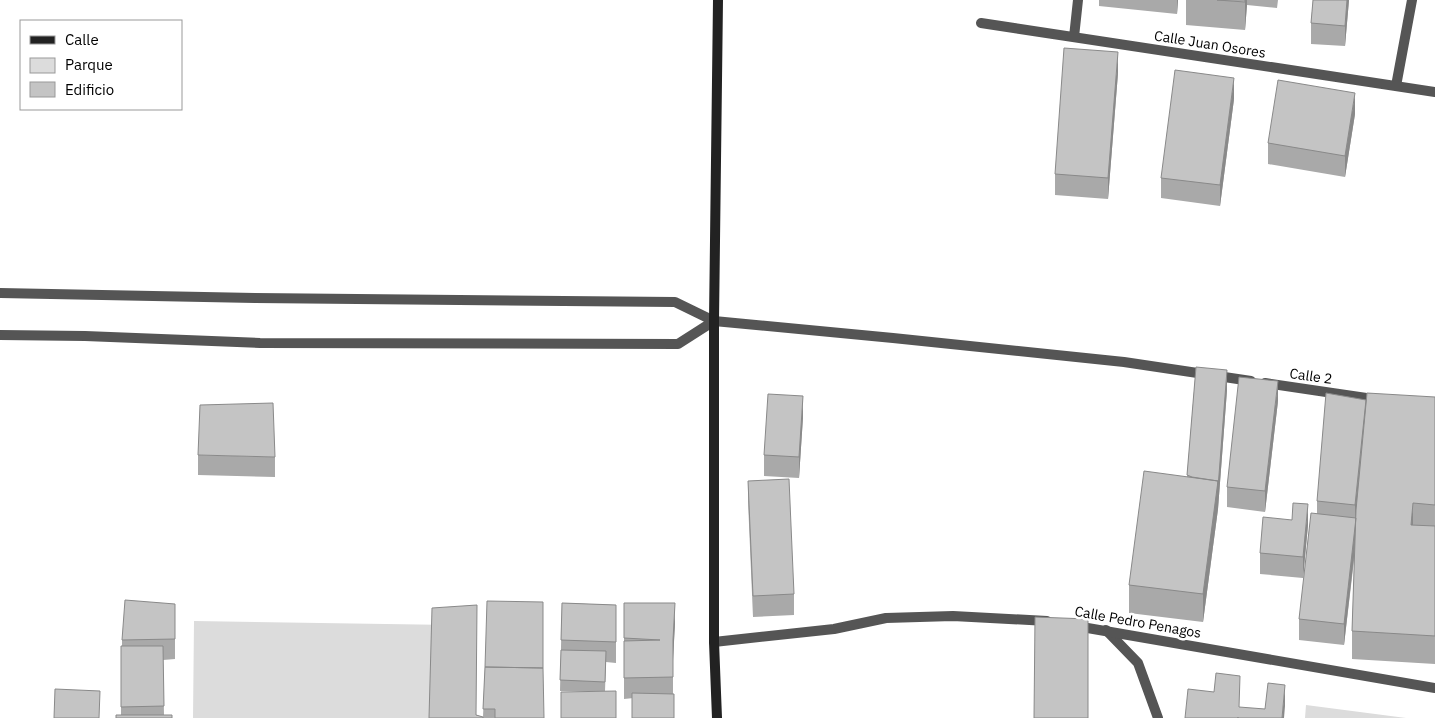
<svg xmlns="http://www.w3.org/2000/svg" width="1435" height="718" font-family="'IBM Plex Sans',sans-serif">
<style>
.green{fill:#dcdcdc}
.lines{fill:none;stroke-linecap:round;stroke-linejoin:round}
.lane{stroke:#555;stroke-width:10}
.street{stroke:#555;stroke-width:10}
.secondary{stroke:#222;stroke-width:10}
.wall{fill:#a9a9a9}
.shaded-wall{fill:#898989}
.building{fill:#c4c4c4;stroke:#898989}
.labels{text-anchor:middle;stroke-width:5;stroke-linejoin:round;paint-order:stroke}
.street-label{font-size:14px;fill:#000;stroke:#fff}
</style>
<rect width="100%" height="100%" fill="#fff"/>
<path class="green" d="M194,621L452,625L451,718H193Z
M1306,705L1406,718H1305Z"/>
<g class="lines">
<path class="lane" d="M1106,630L1138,663L1158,718"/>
<path class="street" d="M981,23L1435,92
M1074,37L1078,0
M1396,86L1412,0
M0,293L255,298L675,302L714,321L893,338L1124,362L1251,381
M0,335L85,336L260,343L678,344L714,321
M1265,383L1380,400
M1076,626L1435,688
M714,642L834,629L886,618L953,616L1047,621"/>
<path class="secondary" d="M717,718L714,642V321L718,0"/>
</g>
<path class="wall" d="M1099,0H1178L1177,14L1099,6Z
M1186,0H1278L1277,8L1247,5L1245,30L1186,25Z
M1313,0H1349L1345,46L1311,44V23Z
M1118,73L1108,199L1055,195V174Z
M1234,99L1220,206L1161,198V178Z
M1355,114L1345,177L1268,164V143Z
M1196,367L1227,390L1218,509L1203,622L1129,613V585L1187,477Z
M1435,397V664L1352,659V631L1355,552L1344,645L1299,640V619L1317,514V501L1366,400Z
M1278,401L1265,512L1227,507V487Z
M803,417L799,478L764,476V455Z
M198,455L275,457V477L198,475Z
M748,481L794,594V615L753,617L748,501Z
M1308,525L1303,578L1260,574V553Z
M562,603L616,605V663L606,662L605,691H560Z
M624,603L675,623L673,657V694L624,699Z
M175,604V659L163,660L164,715H121V646H122V640Z
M485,667L544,718H429L476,715L483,717Z"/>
<path class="shaded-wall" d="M1177,0H1178L1177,14Z
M1245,0H1247V5L1245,30Z
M1347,0H1349L1345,46V26Z
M1118,52V73L1108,199V178Z
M1234,78V99L1220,206V185Z
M1355,93V114L1345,177V156Z
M1227,370V390L1218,509L1203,622V594Z
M1278,381V401L1265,512V491Z
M803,396V417L799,478V457Z
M1367,400L1355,525V505Z
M1413,503V532L1411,525Z
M1308,504V525L1303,578V557Z
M1356,518V539L1344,645V624Z
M675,603V623L673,661V640Z
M1285,685V706L1284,718H1282Z"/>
<path class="building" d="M1217,0H1245V2Z
M1313,0H1347L1345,26L1311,23Z
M1064,48L1118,52L1108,178L1055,174Z
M1175,70L1234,78L1220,185L1161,178Z
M1278,80L1355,93L1345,156L1268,143Z
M1196,367L1227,370L1218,488V481L1192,477L1187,475Z
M1239,377L1278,381L1265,491L1227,487Z
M1326,393L1366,400L1355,505L1317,501Z
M1367,393L1435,397V505L1413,503L1411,525L1435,526V636L1352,631L1356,510Z
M768,394L803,396L799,457L764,455Z
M273,403L275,457L198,455L200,405Z
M1144,471L1218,481L1203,594L1129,585Z
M789,479L794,594L753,596L748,481Z
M1293,503L1308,504L1303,557L1260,553L1263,517L1292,520Z
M1311,513L1356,518L1344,624L1299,619Z
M125,600L175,604V639L122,640Z
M487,601L543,602V668L485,667Z
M562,603L616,605V642L561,640Z
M624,603H675L673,640V677L624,678V641L660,640L624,638Z
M477,605L476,715L483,717V718H429L432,608Z
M1035,617L1088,619V718H1034Z
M121,646H163L164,706L121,707Z
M561,650L606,651L605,682L560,680Z
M485,667L543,668L544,718H495V709H483Z
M1216,673L1240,676L1239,707L1265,709L1268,683L1285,685L1282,718H1238V717V718H1185L1188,689L1214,692Z
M55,689L100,691L99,718H54Z
M616,691V718H561V692Z
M632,693L674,694V718H632Z
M116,715H172V718H116Z"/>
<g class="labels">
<g class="street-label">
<text transform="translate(1210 44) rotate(9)" y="5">Calle Juan Osores</text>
<text transform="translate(1311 376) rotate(8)" y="5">Calle 2</text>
<text transform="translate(1138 622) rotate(10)" y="5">Calle Pedro Penagos</text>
</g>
</g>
<rect x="20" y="20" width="162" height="90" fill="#ffffff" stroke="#999999"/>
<rect x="30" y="36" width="25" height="8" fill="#222222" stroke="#999999"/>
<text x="65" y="45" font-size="15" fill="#000000">Calle</text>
<rect x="30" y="58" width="25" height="15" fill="#dcdcdc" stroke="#999999"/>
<text x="65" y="70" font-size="15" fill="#000000">Parque</text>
<rect x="30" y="82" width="25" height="15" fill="#c4c4c4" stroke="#999999"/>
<text x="65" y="95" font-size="15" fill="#000000">Edificio</text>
</svg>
